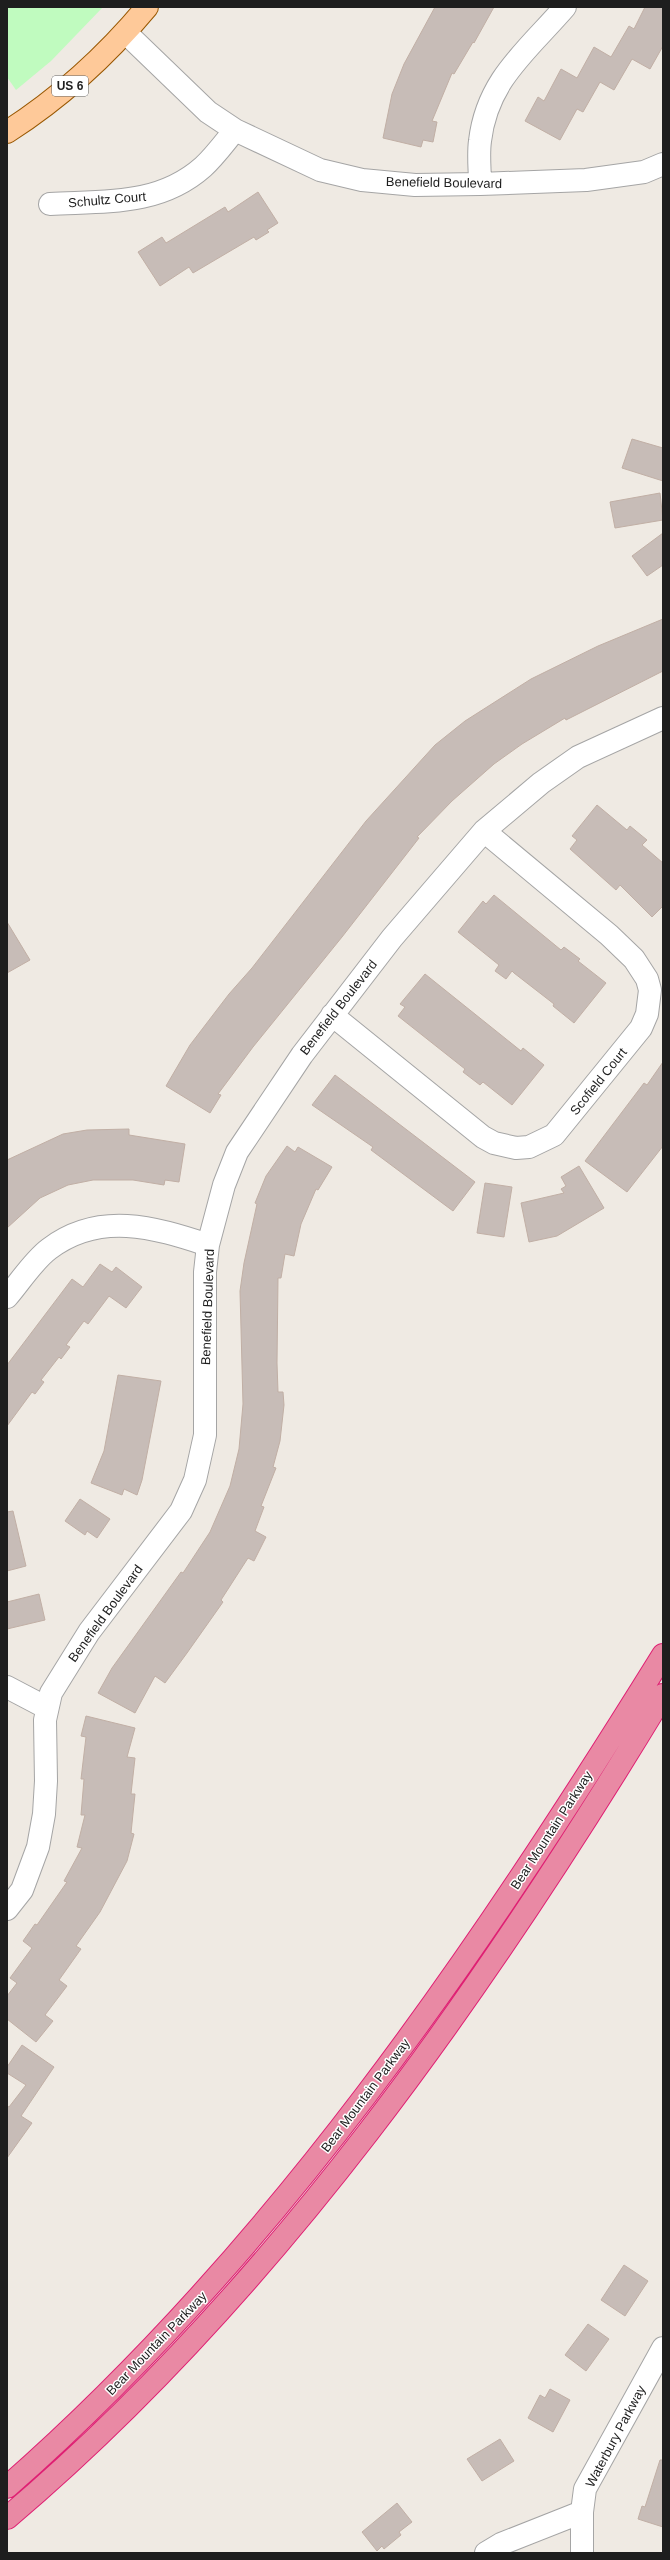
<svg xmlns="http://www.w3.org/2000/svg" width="670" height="2560" font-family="Arial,sans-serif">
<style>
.park{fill:#c0fbbf}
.building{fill:#c7bcb7;stroke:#c1afa5}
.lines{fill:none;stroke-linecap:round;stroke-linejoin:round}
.minor-casing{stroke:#a5a5a5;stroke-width:24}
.major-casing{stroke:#985700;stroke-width:24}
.highway-casing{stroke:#df1f73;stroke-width:24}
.minor{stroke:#fff;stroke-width:22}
.major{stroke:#fec999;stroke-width:22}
.highway{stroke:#e989a4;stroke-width:22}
.labels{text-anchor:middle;stroke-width:3;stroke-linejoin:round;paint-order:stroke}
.shield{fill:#fff;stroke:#626262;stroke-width:1}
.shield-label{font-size:12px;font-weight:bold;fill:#1e1e1e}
.street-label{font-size:13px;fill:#1e1e1e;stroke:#fff}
</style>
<rect width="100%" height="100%" fill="#efeae3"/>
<path class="park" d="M7,7H103L51,61L16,90L7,77Z"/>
<path class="building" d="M435,7H494L474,43L473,42L454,74L452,73L432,121L437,122L433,142L423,140L421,147L383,138L392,94L404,64Z
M645,7H663V46L650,69L632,59L614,90L600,82L583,112L577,109L560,140L525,121L538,97L544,101L561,69L577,78L594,47L611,57L629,26L634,29Z
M258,192L278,223L267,230L269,232L256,240L254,237L193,273L189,267L160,286L138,252L162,237L166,243L225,207L228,212Z
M632,439L663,448V481L622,468Z
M660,493L663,520L615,528L610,502Z
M663,533V565L647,576L632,556Z
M663,619V671L566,720L565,718L522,744L494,764L452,801L417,837L419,838L342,937L253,1047L218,1094L221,1095L210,1113L166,1086L190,1045L229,994L252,968L366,821L435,745L465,721L531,679L598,646Z
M597,805L627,830L630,826L647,840L642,845L663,863V906L652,917L620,885L616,890L570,849L577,840L572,836Z
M494,895L561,950L564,947L580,959L578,961L606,983L574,1023L553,1006L554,1004L514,973L512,971L506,979L495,971L499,965L458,932L483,901L486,904Z
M7,922L30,960L7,973Z
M425,974L521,1051L523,1048L544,1065L512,1105L483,1082L480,1085L463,1072L465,1069L398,1016L405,1007L400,1004Z
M663,1062V1146L627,1192L585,1161L644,1083L647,1085Z
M335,1075L475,1182L453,1211L371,1150L373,1147L312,1105Z
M129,1129V1135L185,1144L179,1182L165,1180L164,1185L133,1180H93L68,1185L40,1198L7,1228V1160L63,1134L87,1130Z
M287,1146L295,1152L298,1147L332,1167L318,1190L316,1189L301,1224L294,1256L285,1254L281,1278H278L277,1363L278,1392H283L284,1405L280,1441L273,1467L276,1468L261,1506L264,1507L255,1531L266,1537L254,1561L248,1558L221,1600L223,1602L187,1653L165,1683L155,1676L135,1713L98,1693L112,1668L181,1572L183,1573L210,1532L230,1486L239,1449L243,1404L240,1291L244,1263L257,1204L255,1203L266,1176Z
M579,1166L604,1208L557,1236L529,1242L521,1203L564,1193L561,1189L566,1186L561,1177Z
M485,1183L512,1187L504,1237L477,1233Z
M100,1264L112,1272L116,1267L142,1287L126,1308L109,1296L88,1324L84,1321L66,1345L70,1347L61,1359L59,1357L41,1380L44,1382L35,1394L32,1392L7,1426V1365L72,1279L83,1287Z
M118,1375L161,1381L142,1480L137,1495L124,1489L122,1495L91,1483L104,1451Z
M80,1499L110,1519L97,1538L87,1531L85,1535L65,1521Z
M13,1511L26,1566L7,1571V1512Z
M39,1594L45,1620L7,1629V1602Z
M86,1716L135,1728L127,1757L135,1758L131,1794H135L131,1833L134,1834L127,1861L100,1912L76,1946L81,1949L59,1980L67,1986L45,2015L53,2021L36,2042L7,2019V1996L17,1983L10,1978L32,1948L23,1941L35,1924L37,1925L67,1882L64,1881L82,1848L77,1847L85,1815H81L84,1779H81L86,1737L81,1736Z
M22,2045L54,2067L21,2116L32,2123L7,2158V2106L9,2107L26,2085L7,2073V2067Z
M624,2265L648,2281L625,2316L601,2300Z
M588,2324L609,2339L586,2371L565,2355Z
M550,2389L570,2400L553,2432L528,2418L540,2395L545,2398Z
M500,2439L514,2461L482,2481L467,2459Z
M660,2460H663V2527L638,2519L642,2506L645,2507Z
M397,2503L412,2522L399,2532L401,2535L384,2549L382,2546L377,2551L362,2532Z"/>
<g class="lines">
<g class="minor-casing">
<path id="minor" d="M126,33L208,112L235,130L320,170L362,180L415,185L480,184L586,180L644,172L663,164
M480,184C480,170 478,155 480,141C487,80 527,51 565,7
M50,204C105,201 159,206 203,167C215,156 225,142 235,130
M332,1015L483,1137L494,1143L516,1148L529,1147L554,1135L641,1028L647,1014L650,990L647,979L634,959L609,935L484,831
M7,1297C20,1282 33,1261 49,1249C99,1211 154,1227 208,1245
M7,1687L47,1708
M7,1909L22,1890L38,1847L44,1814L46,1781L45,1720L51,1693L89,1632L181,1511L195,1480L205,1435V1272L208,1245L224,1185L237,1152L302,1055L392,938L484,831L541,783L578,757L663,718
M486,2553L501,2544L582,2512
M582,2553V2512L585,2489L663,2348"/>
</g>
<g class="major-casing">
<path id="major" d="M7,132C60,98 107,55 147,7"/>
</g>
<g class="highway-casing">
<path id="highway" d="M7,2487C275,2252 476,1956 663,1655
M7,2518C272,2294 484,1991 663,1695"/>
</g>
<use href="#minor" class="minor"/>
<use href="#major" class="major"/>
<use href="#highway" class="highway"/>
</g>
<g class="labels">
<rect class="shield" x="52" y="76" width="36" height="20" rx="3"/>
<g class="shield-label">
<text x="70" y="90">US 6</text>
</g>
<g class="street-label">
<text transform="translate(444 182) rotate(1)" y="5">Benefield Boulevard</text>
<text transform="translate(107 199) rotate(-5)" y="5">Schultz Court</text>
<text transform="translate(338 1007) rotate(-52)" y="5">Benefield Boulevard</text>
<text transform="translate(598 1081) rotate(-51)" y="5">Scofield Court</text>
<text transform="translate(207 1307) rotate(-88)" y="5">Benefield Boulevard</text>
<text transform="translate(105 1613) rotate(-54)" y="5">Benefield Boulevard</text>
<text transform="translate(551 1830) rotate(-57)" y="5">Bear Mountain Parkway</text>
<text transform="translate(365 2095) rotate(-53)" y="5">Bear Mountain Parkway</text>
<text transform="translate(156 2343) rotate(-46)" y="5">Bear Mountain Parkway</text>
<text transform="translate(615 2436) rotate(-62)" y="5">Waterbury Parkway</text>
</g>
</g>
<rect width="670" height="2560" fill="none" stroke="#1e1e1e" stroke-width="16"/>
</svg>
